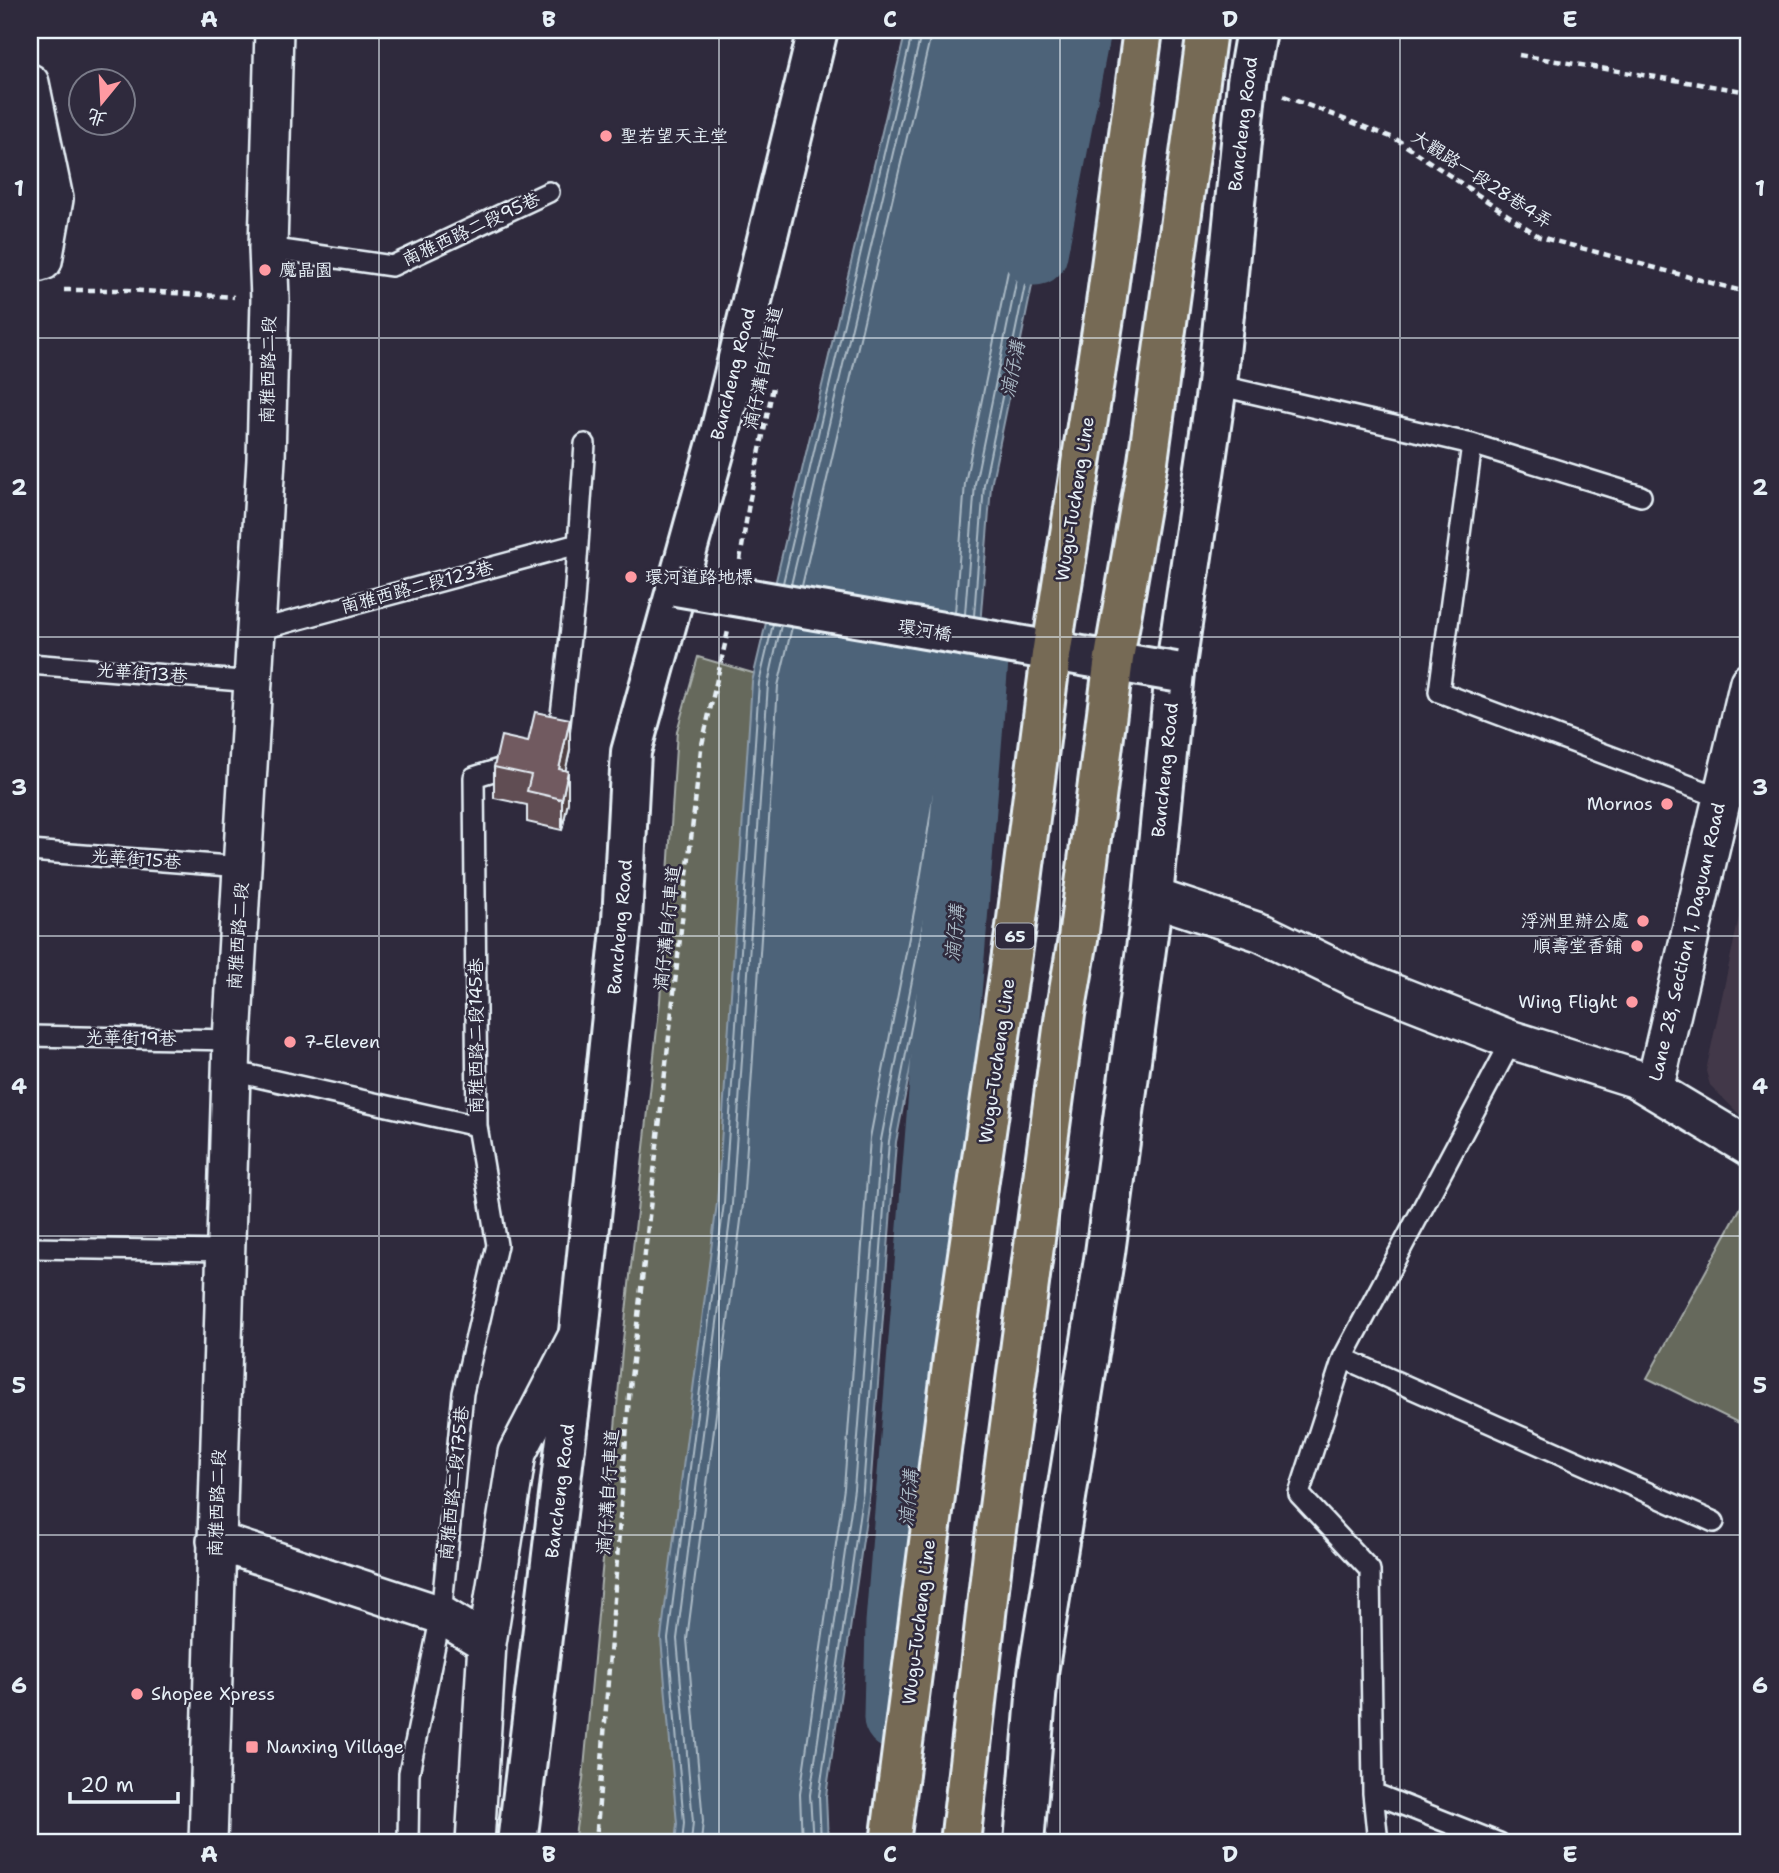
<svg xmlns="http://www.w3.org/2000/svg" width="1779" height="1873" font-family="'Shantell Sans','LXGW WenKai TC',sans-serif">
<style>
.built{fill:#433848}
.green{fill:#66695b;stroke:#a7adaa;stroke-width:2}
.water{fill:#4e6479;stroke:#8c9cac;stroke-width:2}
.lines{fill:none;stroke-linecap:round;stroke-linejoin:round}
.shore{stroke:#aab9c5;stroke-width:2}
.river{stroke:#4e6479;stroke-width:65}
.service-casing{stroke:#e8f1f8;stroke-width:24}
.minor-casing{stroke:#e8f1f8;stroke-width:42}
.tertiary-casing{stroke:#e8f1f8;stroke-width:44}
.path{stroke:#e8f1f8;stroke-width:4.5;stroke-dasharray:7 5;stroke-linecap:butt}
.service{stroke:#2f2a3d;stroke-width:19}
.minor{stroke:#2f2a3d;stroke-width:37}
.tertiary{stroke:#2f2a3d;stroke-width:38}
.tertiary-bridge-casing{stroke:#e8f1f8;stroke-width:44;stroke-linecap:butt}
.trunk-bridge-casing{stroke:#e8f1f8;stroke-width:44;stroke-linecap:butt}
.tertiary-bridge{stroke:#2f2a3d;stroke-width:38}
.trunk-bridge{stroke:#766a54;stroke-width:38}
.wall{fill:#614d53;stroke:#e8f1f8;stroke-width:2}
.shaded-wall{fill:#4f3f43;stroke:#e8f1f8;stroke-width:2}
.building{fill:#715a60;stroke:#e8f1f8;stroke-width:2}
.grid{fill:none;stroke:#e8f1f8;stroke-width:2;stroke-opacity:0.55}
.poi-dot{fill:#ff9aa2;stroke:#2f2a3d;stroke-width:2.5}
.labels{text-anchor:middle;stroke-width:5;stroke-linejoin:round;paint-order:stroke}
.shield{fill:#2f2a3d;stroke:#b0b5c0;stroke-width:2}
.shield-label{font-size:16px;font-weight:bold;fill:#e8f1f8}
.street-label{font-size:18px;fill:#e8f1f8;stroke:#2f2a3d}
.poi-label{font-size:18px;fill:#e8f1f8;stroke:#2f2a3d;text-anchor:start}
.water-label{font-size:19px;font-style:italic;fill:#aab9c5;stroke:#2f2a3d}
.neatline{fill:none;stroke:#e8f1f8;stroke-width:2.5}
.grid-label{font-size:23px;text-anchor:middle;font-weight:bold;fill:#e8f1f8}
</style>
<rect width="100%" height="100%" fill="#2f2a3d"/>
<filter id="ink" filterUnits="userSpaceOnUse"><feTurbulence type="fractalNoise" baseFrequency=".0143" numOctaves="2"/><feDisplacementMap in="SourceGraphic" scale="14" xChannelSelector="R" yChannelSelector="G"/><feConvolveMatrix kernelMatrix="1 2 1 2 8 2 1 2 1" color-interpolation-filters="sRGB"/></filter>
<g filter="url(#ink)">
<path class="built" d="M1749,871V1120L1739,1114L1710,1085L1706,1071Z"/>
<path class="green" d="M698,657L763,676L691,1843H574L583,1780L623,1340L660,1001L677,731Z
M1746,1198L1749,1200V1428L1647,1378Z"/>
<path class="water" d="M906,30H1074L1035,271L991,486L973,715L945,891L896,1142L870,1491L826,1796L828,1843H675L677,1824L661,1638L717,1203L752,682Z"/>
<g class="lines">
<path class="shore" d="M783,583L913,30
M791,585L922,30
M802,586L932,30
M955,613L965,483L1009,266L1048,30
M965,614L975,484L1019,268L1058,30
M974,616L984,485L1028,270L1067,30
M682,1843L684,1823L668,1639L724,1203L759,683L773,624
M691,1843L693,1822L677,1639L732,1204L768,684L781,625
M701,1843L703,1821L687,1639L743,1205L778,686L792,627
M802,1843L800,1794L844,1488L870,1138L919,886L947,712L951,655
M813,1843L810,1795L854,1489L881,1140L930,888L957,713L962,657
M821,1843L819,1796L863,1490L889,1141L938,889L966,714L970,658"/>
<path class="river" d="M1035,253L1078,30
M896,1718L898,1623L977,648"/>
<g class="service-casing">
<path id="service" d="M268,248L392,266L549,192
M1217,385L1472,444L1641,496
M1472,444L1439,692L1722,798
M255,631L578,544
M30,664L254,682
M553,742L559,732L574,602L585,444
M30,851L243,867
M30,1036L232,1040
M231,1071L477,1126L474,777L518,763
M30,1248L225,1251
M1343,1358L1714,1522
M1373,1793L1499,1843
M408,1843L409,1773L441,1615L463,1393L497,1245L477,1126
M1378,1843L1373,1793L1370,1570L1299,1494L1343,1358L1512,1040"/>
</g>
<g class="minor-casing">
<path id="minor" d="M30,83L54,199L43,261L30,265
M1153,897L1262,933L1359,980L1512,1040L1634,1078L1749,1147
M1654,1090L1749,682
M216,1541L441,1615L487,1643
M208,1843L232,1040L266,459L270,299L268,248L274,30
M475,1843L487,1643L517,1453L577,1337"/>
</g>
<g class="tertiary-casing">
<path id="tertiary" d="M517,1843L579,1332L622,920L631,752L720,432L818,30
M1024,1843L1038,1673L1105,1253L1153,897L1175,672L1217,385L1247,82L1256,30"/>
</g>
<path class="path" d="M1519,55L1749,92
M1284,96L1396,139L1540,237L1749,293
M64,290H128L234,297
M740,560L749,503L773,387
M596,1843L629,1397L701,749L728,631"/>
<use href="#service" class="service"/>
<use href="#minor" class="minor"/>
<use href="#tertiary" class="tertiary"/>
<g class="tertiary-bridge-casing">
<path id="tertiary-bridge" d="M676,586L1175,672"/>
</g>
<g class="trunk-bridge-casing">
<path id="trunk-bridge" d="M890,1843L954,1350L1016,927L1051,655L1105,311L1143,30
M960,1843L993,1553L1065,1014L1078,939L1114,658L1148,461L1207,30"/>
</g>
<use href="#tertiary-bridge" class="tertiary-bridge"/>
<use href="#trunk-bridge" class="trunk-bridge"/>
</g>
<path class="wall" d="M570,750L565,771L568,802L562,830L527,822V805L494,798V767Z"/>
<path class="shaded-wall" d="M570,719V750L559,800V769Z
M568,771V802L562,830V799Z"/>
<path class="building" d="M535,712L570,719L559,769L568,771L562,799L527,791L531,775L494,767L501,736L528,742Z"/>
</g>
<path class="grid" d="M379,30V1843M719,30V1843M1060,30V1843M1400,30V1843M30,338H1749M30,637H1749M30,936H1749M30,1236H1749M30,1535H1749"/>
<g class="poi-dot">
<circle cx="606" cy="136" r="7"/>
<circle cx="265" cy="270" r="7"/>
<circle cx="631" cy="577" r="7"/>
<circle cx="1667" cy="804" r="7"/>
<circle cx="1643" cy="921" r="7"/>
<circle cx="1637" cy="946" r="7"/>
<circle cx="1632" cy="1002" r="7"/>
<circle cx="290" cy="1042" r="7"/>
<circle cx="137" cy="1694" r="7"/>
<rect x="245" y="1740" width="14" height="14" rx="3.5"/>
</g>
<g class="labels">
<rect class="shield" x="996" y="923.5" width="38" height="25" rx="5"/>
<g class="shield-label">
<text x="1015" y="942">65</text>
</g>
<g class="street-label">
<text transform="translate(1243 124) rotate(-83)" y="6">Bancheng Road</text>
<text transform="translate(1482 179) rotate(33)" y="6">大觀路一段28巷4弄</text>
<text transform="translate(471 229) rotate(-25)" y="6">南雅西路二段95巷</text>
<text transform="translate(763 368) rotate(-78)" y="6">湳仔溝自行車道</text>
<text transform="translate(268 370) rotate(-89)" y="6">南雅西路二段</text>
<text transform="translate(733 374) rotate(-76)" y="6">Bancheng Road</text>
<text transform="translate(1075 499) rotate(-81)" y="6">Wugu-Tucheng Line</text>
<text transform="translate(417 587) rotate(-15)" y="6">南雅西路二段123巷</text>
<text transform="translate(925 630) rotate(10)" y="6">環河橋</text>
<text transform="translate(142 673) rotate(4)" y="6">光華街13巷</text>
<text transform="translate(1165 770) rotate(-84)" y="6">Bancheng Road</text>
<text transform="translate(136 859) rotate(4)" y="6">光華街15巷</text>
<text transform="translate(620 927) rotate(-85)" y="6">Bancheng Road</text>
<text transform="translate(667 928) rotate(-84)" y="6">湳仔溝自行車道</text>
<text transform="translate(238 936) rotate(-86)" y="6">南雅西路二段</text>
<text transform="translate(1687 942) rotate(-77)" y="6">Lane 28, Section 1, Daguan Road</text>
<text transform="translate(476 1036) rotate(-90)" y="6">南雅西路二段145巷</text>
<text transform="translate(131 1038) rotate(1)" y="6">光華街19巷</text>
<text transform="translate(997 1061) rotate(-82)" y="6">Wugu-Tucheng Line</text>
<text transform="translate(454 1483) rotate(-84)" y="6">南雅西路二段175巷</text>
<text transform="translate(560 1491) rotate(-83)" y="6">Bancheng Road</text>
<text transform="translate(608 1492) rotate(-86)" y="6">湳仔溝自行車道</text>
<text transform="translate(217 1503) rotate(-88)" y="6">南雅西路二段</text>
<text transform="translate(919 1622) rotate(-83)" y="6">Wugu-Tucheng Line</text>
</g>
<g class="poi-label">
<text x="620" y="142">聖若望天主堂</text>
<text x="279" y="276">魔晶園</text>
<text x="645" y="583">環河道路地標</text>
<text x="1653" y="810" text-anchor="end">Mornos</text>
<text x="1629" y="927" text-anchor="end">浮洲里辦公處</text>
<text x="1623" y="952" text-anchor="end">順壽堂香鋪</text>
<text x="1618" y="1008" text-anchor="end">Wing Flight</text>
<text x="304" y="1048">7-Eleven</text>
<text x="151" y="1700">Shopee Xpress</text>
<text x="266" y="1753">Nanxing Village</text>
</g>
<g class="water-label">
<text transform="translate(1012 369) rotate(-79)" y="7">湳仔溝</text>
<text transform="translate(954 933) rotate(-85)" y="7">湳仔溝</text>
<text transform="translate(908 1498) rotate(-85)" y="7">湳仔溝</text>
</g>
</g>
<rect width="1779" height="1873" fill="none" stroke="#2f2a3d" stroke-width="77"/>
<g transform="translate(102 102) rotate(198)"><circle r="33" fill="#2f2a3d" stroke="#797a88" stroke-width="2"/>
<path d="M0-5L12 26L0 18L-12 26Z" fill="#ff9aa2"/>
<text y="-10" font-size="19" font-weight="bold" text-anchor="middle" fill="#e8f1f8">北</text>
</g>
<path d="M70 1792v10h108v-10" fill="none" stroke="#e8f1f8" stroke-width="3.5"/>
<text x="80" y="1792" font-size="21" fill="#e8f1f8" stroke="#2f2a3d" stroke-width="5" paint-order="stroke">20 m</text>
<rect x="38" y="38" width="1702" height="1796" class="neatline"/>
<g class="grid-label">
<text x="209" y="27">A</text>
<text x="549" y="27">B</text>
<text x="890" y="27">C</text>
<text x="1230" y="27">D</text>
<text x="1570" y="27">E</text>
<text x="19" y="196">1</text>
<text x="1760" y="196">1</text>
<text x="19" y="495">2</text>
<text x="1760" y="495">2</text>
<text x="19" y="795">3</text>
<text x="1760" y="795">3</text>
<text x="19" y="1094">4</text>
<text x="1760" y="1094">4</text>
<text x="19" y="1393">5</text>
<text x="1760" y="1393">5</text>
<text x="19" y="1693">6</text>
<text x="1760" y="1693">6</text>
<text x="209" y="1862">A</text>
<text x="549" y="1862">B</text>
<text x="890" y="1862">C</text>
<text x="1230" y="1862">D</text>
<text x="1570" y="1862">E</text>
</g>
</svg>
